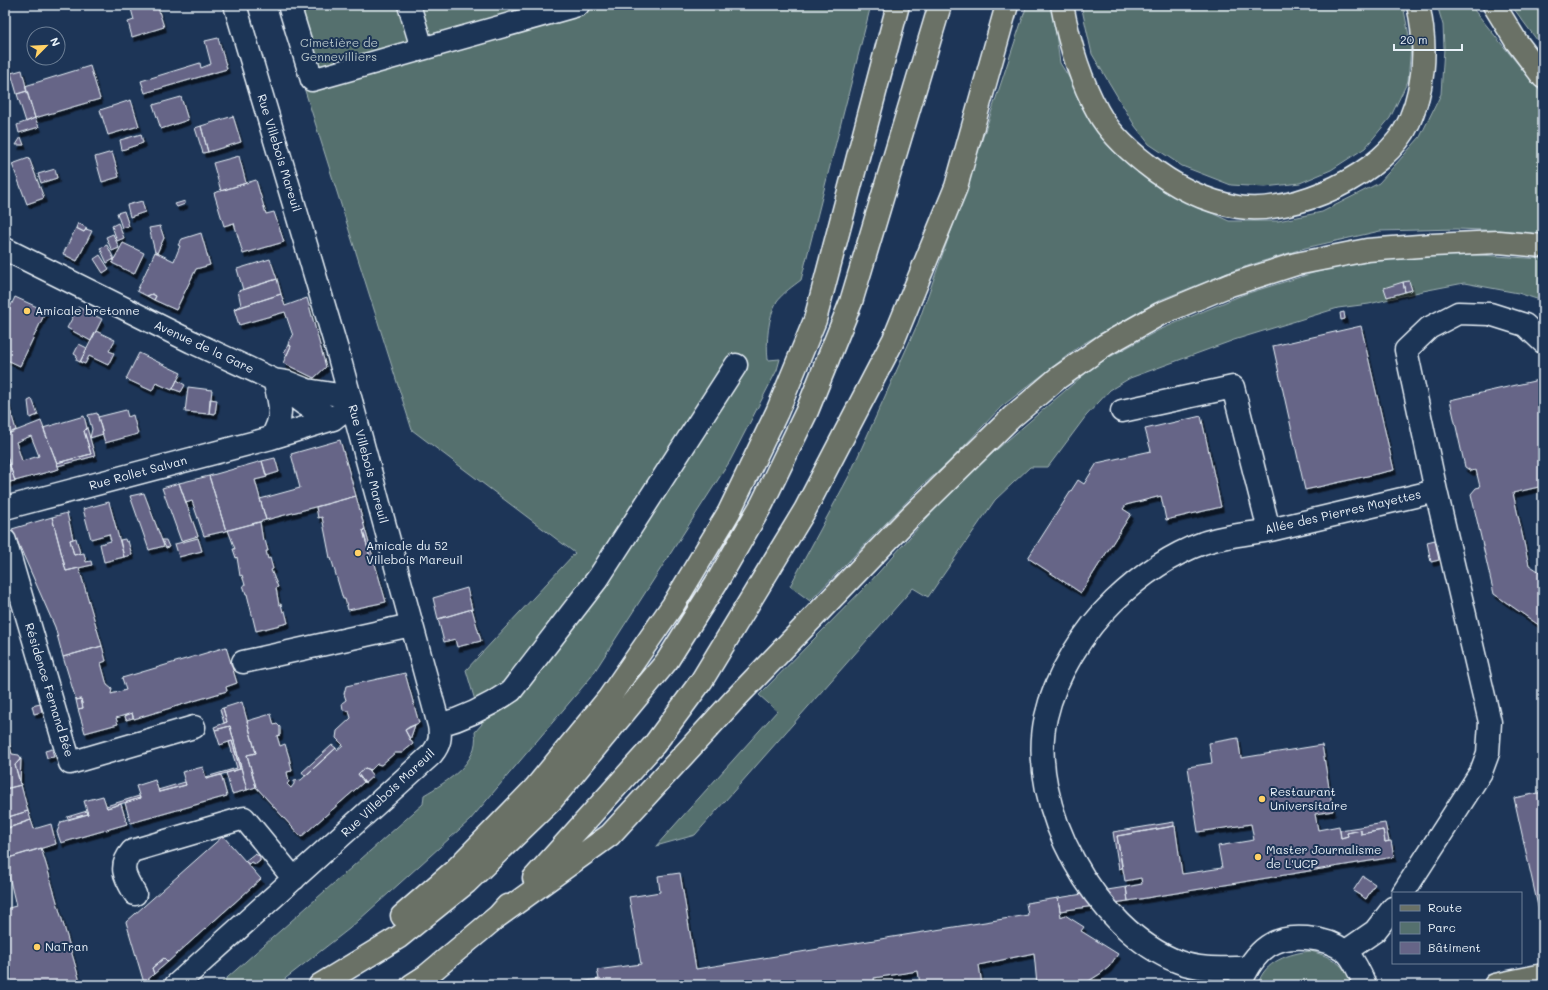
<svg xmlns="http://www.w3.org/2000/svg" width="1548" height="990" font-family="Mali,sans-serif">
<style>
.green{fill:#55706e;stroke:#9eb0b3}
.building{fill:#666587;stroke:#e8f1f8;fill-rule:evenodd;filter:url(#shadow)}
.lines{fill:none;stroke-linecap:round;stroke-linejoin:round}
.minor-casing{stroke:#e8f1f8;stroke-width:25}
.major-casing{stroke:#e8f1f8;stroke-width:25}
.highway-casing{stroke:#e8f1f8;stroke-width:25}
.minor{stroke:#1d3557;stroke-width:22}
.major{stroke:#6a7166;stroke-width:22}
.highway{stroke:#6a7166;stroke-width:22}
.poi-dot{fill:#ffd166;stroke:#1d3557;stroke-width:1.5}
.labels{text-anchor:middle;stroke-width:4;stroke-linejoin:round;paint-order:stroke}
.park-label{font-size:12px;fill:#b5c4c8;stroke:#1d3557}
.street-label{font-size:12px;fill:#e8f1f8;stroke:#1d3557}
.poi-label{font-size:12px;fill:#e8f1f8;stroke:#1d3557;text-anchor:start}
</style>
<defs>
<filter id="shadow"><feDropShadow dx="2.5" dy="4.5" stdDeviation="0" flood-color="#0009"/></filter>
</defs>
<rect width="100%" height="100%" fill="#1d3557"/>
<filter id="ink" filterUnits="userSpaceOnUse"><feTurbulence type="fractalNoise" baseFrequency=".025" numOctaves="2"/><feDisplacementMap in="SourceGraphic" scale="8" xChannelSelector="R" yChannelSelector="G"/><feConvolveMatrix kernelMatrix="1 2 1 2 8 2 1 2 1" color-interpolation-filters="sRGB"/></filter>
<g filter="url(#ink)">
<path class="green" d="M278,5H871L801,280C793,286 783,293 777,301C768,317 766,342 768,360L780,359L777,370L730,461L591,677L470,820L349,929L277,985H219L423,804L424,795C446,782 480,763 475,732L482,724L466,670L575,553L412,430Z
M1027,5H1052L1060,63L1114,149L1170,194L1229,221H1278L1322,212L1379,183L1420,137L1441,94L1444,48L1443,25L1437,5H1470L1543,95V235L1512,231L1456,229L1380,231L1305,248L1238,269L1160,300L1081,345L1001,407L948,463L923,485L810,601L790,586L849,476L918,323L962,200Z
M1081,5H1403L1411,46L1408,81L1390,118L1365,148L1331,170L1300,183L1265,187L1231,185L1182,166L1149,144L1135,126L1092,54Z
M1511,5H1543V48Z
M1464,254L1543,259V301L1518,293L1464,283L1423,291L1369,304L1338,308L1234,340L1130,378L1110,390L1086,416L1048,467H1030L995,500L928,597L913,588L695,835L656,846L777,711L759,695L870,582L958,483L1095,365L1159,330L1242,295L1326,269L1392,258Z
M1311,951C1334,958 1343,963 1353,985H1258C1263,961 1291,953 1311,951Z"/>
<path class="building" d="M130,5H157L164,27L132,37L128,22L134,20Z
M218,38L227,69L145,93L141,81L200,63L201,68L211,64L205,41Z
M5,50L11,73L5,75Z
M90,66L100,99L35,118L25,86Z
M22,70L27,91L17,94L11,73Z
M27,91L35,118L26,122L17,94Z
M181,97L188,120L161,129L153,105Z
M131,100L139,126L108,135L100,110Z
M233,116L241,142L208,152L201,126Z
M35,118L39,127L19,133L17,125Z
M201,126L208,152L203,153L195,128Z
M141,134L143,143L122,150L120,140Z
M21,137L24,145H16Z
M112,152L119,177L102,182L95,157Z
M239,156L246,183L221,191L213,163Z
M29,158L44,198L27,204L12,164Z
M55,169L57,178L41,183L38,174Z
M256,180L266,214L274,212L284,242L243,254L234,223L224,226L214,193Z
M142,201L145,212L130,217L127,205Z
M185,201V204L177,207L175,204Z
M124,211L129,226L122,228L117,213Z
M78,223L87,228L84,232L76,228Z
M118,223L124,238L117,241L112,226Z
M160,226L164,238L157,253L155,252L149,228Z
M76,228L84,232L86,229L92,231L77,261L63,254Z
M201,233L210,265L196,269L176,310L154,300L156,296L152,294L147,296L137,291L155,252L174,261L180,246L178,245L182,239Z
M113,234L119,248L112,251L106,237Z
M123,243L144,253L134,274L112,263Z
M107,245L114,259L107,263L100,248Z
M100,255L109,269L103,273L94,259Z
M270,259L277,279L243,290L237,269Z
M277,279L281,294L234,309L241,305L238,291Z
M1409,281L1412,290L1405,292L1403,282Z
M1403,282L1405,292L1387,297L1384,288Z
M152,294L156,296L154,300L147,296Z
M281,294L285,306L307,298L326,367L314,378L283,363L291,346L288,345L289,341L293,336L285,312L239,325L234,309Z
M15,297L46,311L20,366L5,359V318Z
M78,307L102,319L91,341L67,328Z
M1344,312L1345,319L1341,320L1340,313Z
M1361,326L1394,470L1305,490L1273,346Z
M96,331L115,340L109,351L114,353L108,365L89,356L85,364L80,362Z
M79,344L87,348L80,362L76,360L77,356L74,354Z
M288,345L291,346L287,355L284,353Z
M139,353L181,373L172,390L156,383L152,391L126,379Z
M1543,379V486L1513,493L1529,565L1543,574V628L1494,594L1471,494L1476,488L1480,487L1476,470L1471,471L1465,467L1450,400Z
M177,380L185,385L181,392L173,389Z
M188,387L212,390L209,414L185,412Z
M5,393L16,430L5,435Z
M32,399L38,415L30,418L28,401Z
M210,399L217,400L215,414L209,413Z
M126,410L128,417L133,415L138,434L105,443L98,417Z
M97,413L103,434L90,438L92,429L88,415Z
M84,416L87,428L84,431L91,454L57,463L43,428Z
M1201,416L1221,507L1166,520L1161,496L1126,505L1123,509L1131,514L1081,593L1028,558L1078,480L1084,484L1097,463L1151,451L1145,429Z
M41,421L59,469L15,481L5,451V435ZM31,436L39,456L22,461L16,442Z
M87,428L95,456L58,466L57,463L91,454L84,431Z
M340,440L356,496L266,520L260,499L300,488L291,454Z
M5,451L15,481L5,483Z
M275,458L279,472L266,476L262,461Z
M262,461L267,477L255,480L266,520L226,531L209,476Z
M209,476L226,531L204,536L192,501L186,503L179,483Z
M179,483L198,536L181,541L162,488Z
M144,493L164,546L149,550L130,496Z
M356,496L365,529L363,530L370,557H373L386,602L348,610L345,599H343L331,558H330L322,517L318,518L316,507Z
M109,502L124,557L104,562L100,544L111,541L109,534L91,539L83,509Z
M67,513L73,539L70,540L74,555L84,553L86,562L91,561L92,565L66,571L52,517Z
M52,517L66,571L79,568L102,646L63,657L55,627L12,529Z
M260,522L263,541L265,540L268,551H266L268,559L270,558L273,569L271,570L278,587L276,588L279,605L281,604L283,612L285,611L288,623L256,631L247,594H246L243,585H245L242,575L240,576L237,557L236,558L233,549H235L228,530Z
M365,529L373,557H370L363,530Z
M76,538L80,553L74,555L70,540Z
M198,538L202,551L179,557L175,544Z
M125,539L126,542L128,541L132,555L124,557L120,540Z
M162,540H166L169,547L166,548Z
M1435,540L1439,560L1431,562L1427,542Z
M467,588L472,609L438,619L433,598Z
M472,609L481,641L457,647L455,639L444,642L438,619Z
M102,646L106,661L101,663L107,685L112,689L111,694L126,690L122,678L226,647L237,683L226,687L227,691L134,719L132,713L116,718L118,724L85,733L78,709L83,708L81,699L76,700L63,657Z
M405,673L419,723L409,727L405,730L413,744L402,753H395L381,765L377,764L371,770L365,768L358,774L364,782L301,837L256,787L247,755L256,753L247,721L271,714L274,725L277,724L280,727V735L277,736L280,746L285,744L289,757L292,771L287,772L289,782L287,784L291,788L294,784V781L301,780L336,748L337,750L343,745L336,738L337,731L351,718L349,711L343,710L342,703L346,700L344,694L346,686Z
M81,699L83,708L78,709L76,700Z
M242,702L256,753L247,755L256,787L247,790L230,726L215,730L214,727L227,722L223,708Z
M40,704L42,712L34,714L32,706Z
M223,708L227,722L224,723L220,709Z
M132,713L133,718L126,720L125,716Z
M415,725L410,740L405,730Z
M230,726L247,790L232,794L226,773L240,769L232,741L220,745L215,730Z
M5,730L12,754L19,755L21,758L15,765L21,785L5,789Z
M1238,738L1241,758L1322,745L1333,811L1315,814L1318,830L1339,826L1341,838L1348,836L1347,833L1361,830V834L1383,830L1385,842L1391,841L1394,857L1128,901L1126,887L1142,884L1141,878L1125,881L1117,836L1175,826L1182,874L1222,868L1218,846L1254,840L1251,824L1198,832L1188,767L1212,763L1209,743Z
M232,741L240,769L206,779V777L237,768L229,742Z
M332,745L336,748L305,776L302,772Z
M52,749L54,757L47,758L45,751Z
M21,759L20,784L15,765Z
M203,767L206,779L221,775L227,796L131,823L125,803L140,798L136,786L155,780L159,792L186,785L182,772Z
M365,768L371,770L369,771L373,776L365,783L358,774Z
M185,782L186,785L159,792L158,790Z
M21,785L28,811L5,818V789Z
M1543,792V919L1541,920L1514,798Z
M103,796L107,808L121,804L127,824L61,843L57,832L61,822L88,814L84,801Z
M139,796L140,798L107,808L106,806Z
M28,811L31,820L21,823L22,824L9,827L5,832V818Z
M87,811L88,814L68,819L67,817Z
M31,820L34,829L51,824L56,844L5,859L6,829Z
M1174,822V826L1117,836L1122,868L1119,869L1113,832Z
M1385,823L1389,841L1385,842L1383,830L1361,834V830L1347,833L1348,836L1341,838L1340,830Z
M223,836L261,879L168,962L164,958L152,968L154,974L144,983L126,922Z
M41,848L46,864L81,985H5V909L16,906L5,859Z
M254,854L260,856V861L256,864L251,862L249,864L245,861Z
M680,873L696,969L1028,915L1026,903L1058,898L1061,917L1065,915L1084,927L1081,931L1118,954L1109,967L1100,974L1084,984L1082,981L1070,985H1037L1034,953L979,965L982,985H920L918,971L874,978L875,985H559L599,979L597,970L641,964L629,897L660,892L658,876Z
M1363,876L1375,884L1366,899L1353,891Z
M1126,887L1128,901L1060,911L1058,898Z
M164,958L168,962L154,974L152,968Z"/>
<g class="lines">
<g class="minor-casing">
<path id="minor" d="M289,5L312,80L578,5
M409,5L422,48
M5,249L192,342L274,380L287,382L307,390L345,396L352,404L333,419L271,438L5,508
M284,389L304,404L333,419
M1122,411L1233,387L1269,530
M271,438C285,416 280,403 274,380
M1436,491L1406,350L1429,328L1458,313L1490,314L1525,325L1543,342
M5,541L70,763L194,727
M243,662L411,625
M439,725C466,718 489,706 511,691L599,577L736,365
M135,894C125,877 118,867 132,851L244,818L294,879
M1346,951L1375,931L1393,908
M1247,968C1225,968 1200,970 1179,962C1096,931 1026,805 1046,717C1055,676 1084,630 1114,601C1139,577 1170,555 1203,543C1224,536 1248,534 1270,530C1325,517 1381,504 1436,491L1490,722L1488,753L1481,772L1403,893
M176,985L432,754C440,744 441,737 439,725L338,353L235,5
M1240,985C1246,970 1255,955 1268,946C1288,932 1326,937 1345,951C1352,956 1362,977 1365,985"/>
</g>
<g class="major-casing">
<path id="major" d="M1495,985L1543,975"/>
</g>
<g class="highway-casing">
<path id="highway" d="M1062,5C1069,42 1079,78 1098,112C1109,132 1127,149 1145,163C1172,185 1203,201 1238,207C1293,216 1386,174 1409,122C1425,85 1427,44 1418,5
M1494,5L1516,41L1543,77
M534,878L654,745L702,680L805,510L894,339L956,187L1007,5
M402,916L454,871L535,788L608,699L673,605L729,512L777,412L815,320L898,5
M498,916L610,835L735,699L909,518L1012,417L1058,378L1105,345L1160,314L1230,285L1296,264L1367,250L1432,245L1498,242L1543,246
M320,985L399,937L466,883L551,801L667,661L718,580L762,504L807,411L851,302L940,5
M412,985L426,976L498,916L507,906"/>
</g>
<use href="#minor" class="minor"/>
<use href="#major" class="major"/>
<use href="#highway" class="highway"/>
</g>
</g>
<g class="poi-dot">
<circle cx="27" cy="311" r="4"/>
<circle cx="358" cy="553" r="4"/>
<circle cx="1262" cy="799" r="4"/>
<circle cx="1258" cy="857" r="4"/>
<circle cx="37" cy="947" r="4"/>
</g>
<g class="labels">
<g class="park-label">
<text x="339" y="47">Cimetière de<tspan x="339" dy="14">Gennevilliers</tspan></text>
</g>
<g class="street-label">
<text transform="translate(279 153) rotate(73)" y="4">Rue Villebois Mareuil</text>
<text transform="translate(204 347) rotate(25)" y="4">Avenue de la Gare</text>
<text transform="translate(368 464) rotate(75)" y="4">Rue Villebois Mareuil</text>
<text transform="translate(138 473) rotate(-15)" y="4">Rue Rollet Salvan</text>
<text transform="translate(1343 512) rotate(-13)" y="4">Allée des Pierres Mayettes</text>
<text transform="translate(49 690) rotate(73)" y="4">Résidence Fernand Bée</text>
<text transform="translate(388 793) rotate(-43)" y="4">Rue Villebois Mareuil</text>
</g>
<g class="poi-label">
<text x="35" y="315">Amicale bretonne</text>
<text x="366" y="550">Amicale du 52<tspan x="366" dy="14">Villebois Mareuil</tspan></text>
<text x="1270" y="796">Restaurant<tspan x="1270" dy="14">Universitaire</tspan></text>
<text x="1266" y="854">Master Journalisme<tspan x="1266" dy="14">de L'UCP</tspan></text>
<text x="45" y="951">NaTran</text>
</g>
</g>
<rect width="1548" height="990" fill="none" stroke="#1d3557" stroke-width="20"/>
<rect x="10" y="10" width="1528" height="970" fill="none" stroke="#e8f1f8" stroke-width="1.5" filter="url(#ink)"/>
<rect x="1392" y="892" width="130" height="72" fill="#1d3557" stroke="#6e8097"/>
<rect x="1400" y="905" width="20" height="6" fill="#6a7166" stroke="#6e8097"/>
<text x="1428" y="912" font-size="12" fill="#e8f1f8">Route</text>
<rect x="1400" y="922" width="20" height="12" fill="#55706e" stroke="#6e8097"/>
<text x="1428" y="932" font-size="12" fill="#e8f1f8">Parc</text>
<rect x="1400" y="942" width="20" height="12" fill="#666587" stroke="#6e8097"/>
<text x="1428" y="952" font-size="12" fill="#e8f1f8">Bâtiment</text>
<g transform="translate(46 46) rotate(66)"><circle r="19" fill="#1d3557" stroke="#6e8097"/>
<path d="M0-3L7 15L0 10L-7 15Z" fill="#ffd166"/>
<text y="-6" font-size="11" font-weight="bold" text-anchor="middle" fill="#e8f1f8">N</text>
</g>
<path d="M1394 44v6h68v-6" fill="none" stroke="#e8f1f8" stroke-width="2"/>
<text x="1400" y="44" font-size="12" fill="#e8f1f8" stroke="#1d3557" stroke-width="3" paint-order="stroke">20 m</text>
</svg>
